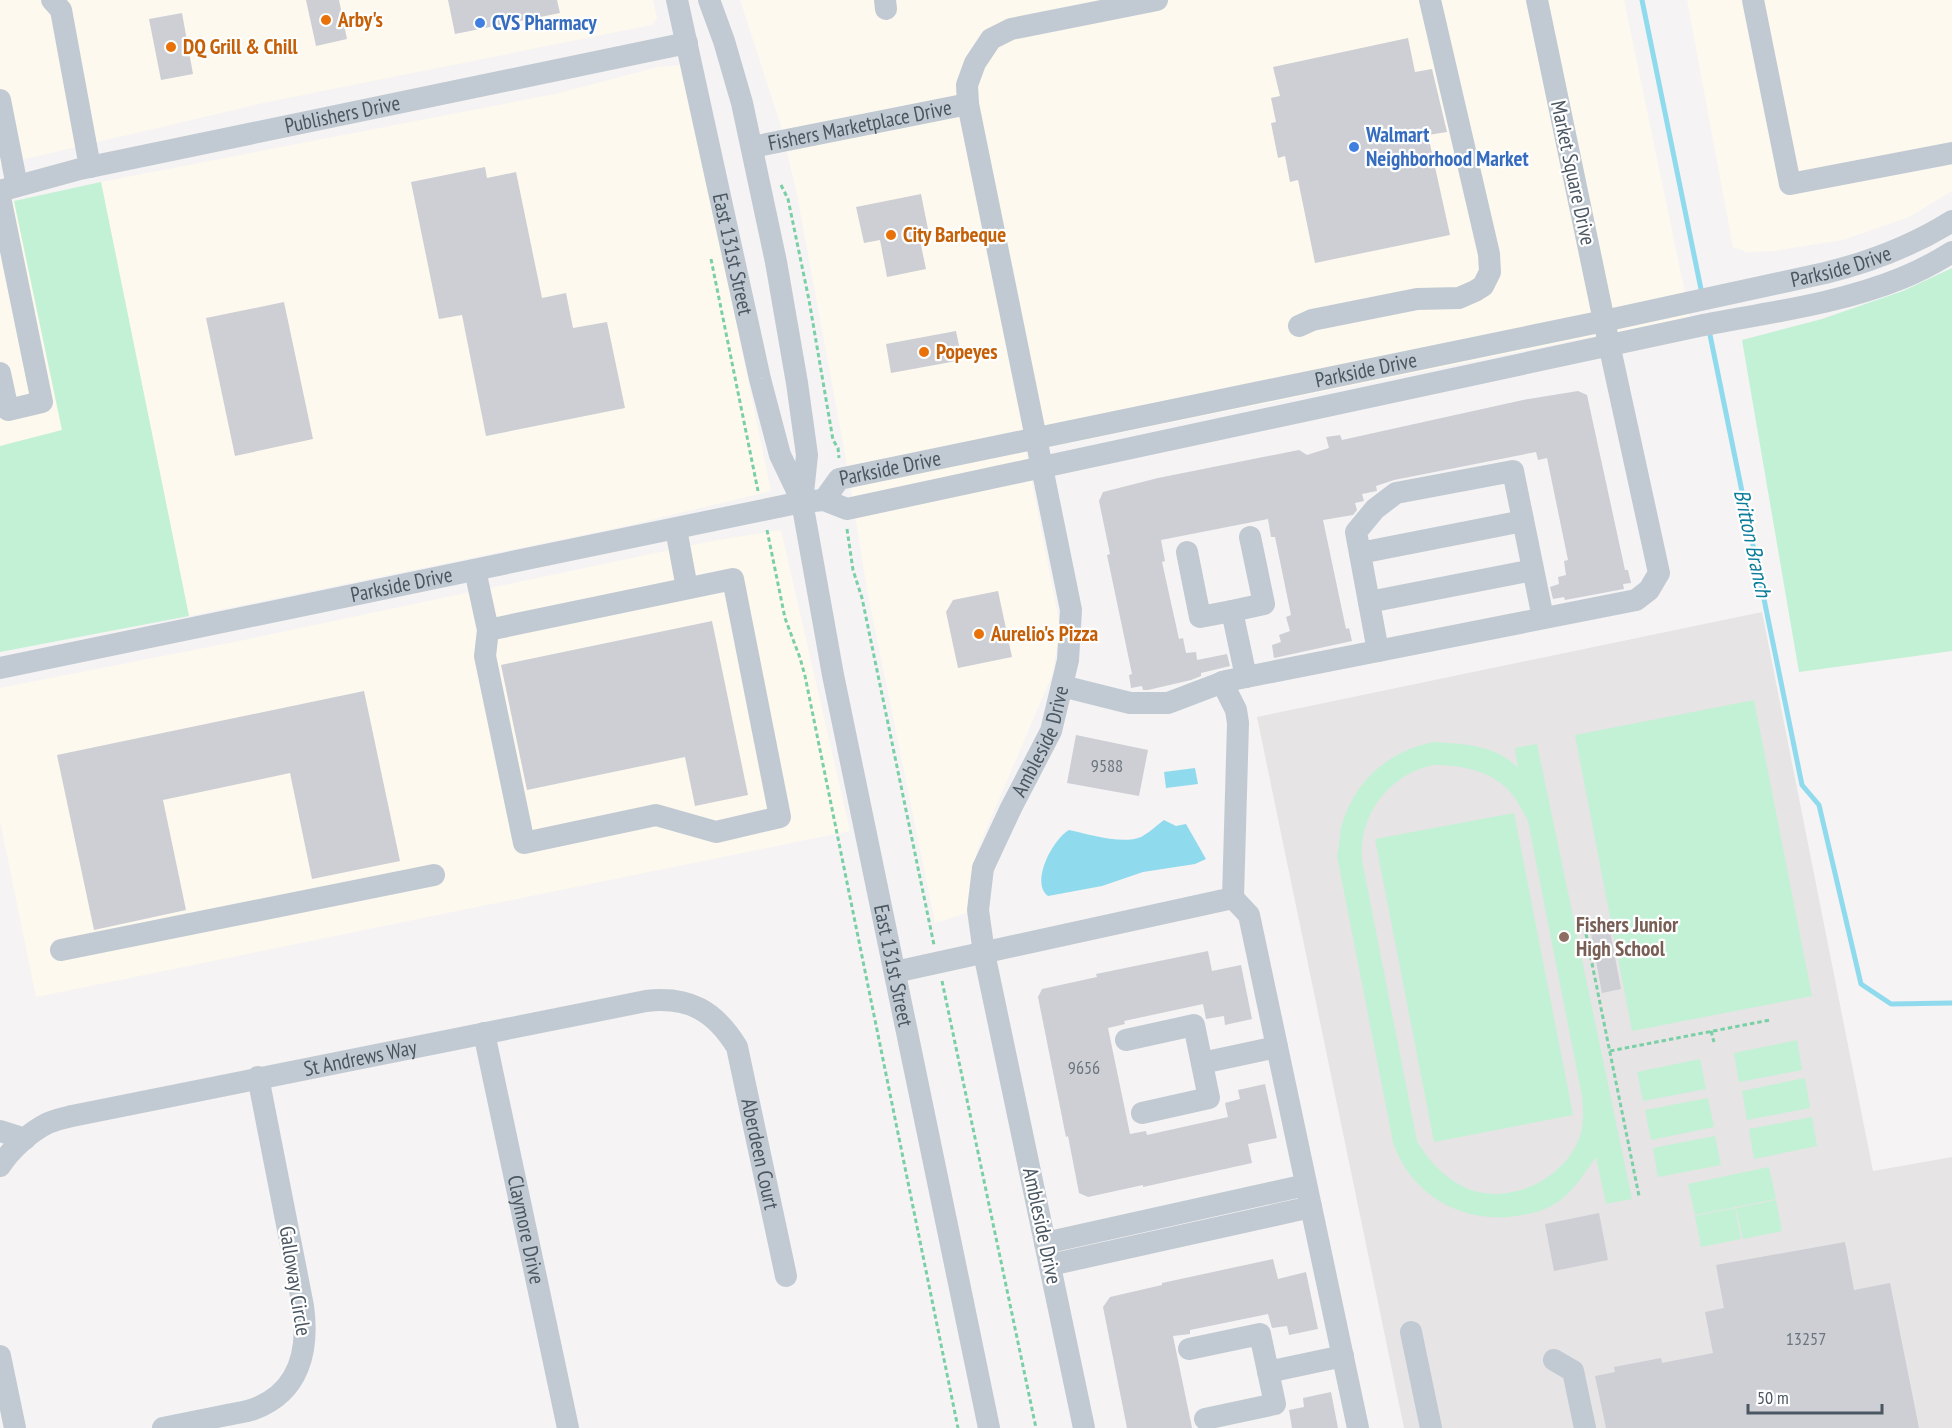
<svg xmlns="http://www.w3.org/2000/svg" width="1952" height="1428" font-family="'PT Sans Narrow',sans-serif">
<style>
.commercial{fill:#fdf9ef}
.education{fill:#e6e4e5}
.green{fill:#c3f1d5;fill-rule:evenodd}
.water{fill:#90daee}
.lines{fill:none;stroke-linecap:round;stroke-linejoin:round}
.stream{stroke:#90daee;stroke-width:5}
.building{fill:#cdcfd5}
.path{stroke:#7ad0a6;stroke-width:3;stroke-dasharray:4.5 3;stroke-linecap:butt}
.minor{stroke:#c1cad2;stroke-width:22}
.food-dot{fill:#e8710a;stroke:#fff;stroke-width:2}
.shop-dot{fill:#3f7fe0;stroke:#fff;stroke-width:2}
.education-dot{fill:#8d6e63;stroke:#fff;stroke-width:2}
.labels{text-anchor:middle;stroke-width:4.5;stroke-linejoin:round;paint-order:stroke}
.number-label{font-size:18px;fill:#6b747e}
.food-label{font-size:21px;font-weight:bold;fill:#c56008;stroke:#fff;text-anchor:start}
.shop-label{font-size:21px;font-weight:bold;fill:#366cbe;stroke:#fff;text-anchor:start}
.street-label{font-size:21px;fill:#4a5661;stroke:#fff}
.education-label{font-size:21px;font-weight:bold;fill:#785e54;stroke:#fff;text-anchor:start}
.water-label{font-size:22px;font-style:italic;fill:#0c7c9b;stroke:#fff}
</style>
<rect width="100%" height="100%" fill="#f5f3f3"/>
<path class="commercial" d="M0,0H653L657,18L652,25L263,103L0,165Z
M740,0H1624L1690,317L1026,452L1060,626L1053,673L977,851L970,912L935,923L867,590L845,454L797,195L780,123Z
M1687,0H1952V191L1909,217L1843,240L1774,251L1746,252L1733,247Z
M683,65L771,491L622,527L189,616L101,182L555,94L658,67Z
M14,201L62,430L0,446V207Z
M781,530L850,831L36,997L0,821V688L239,641L712,541Z"/>
<path class="education" d="M1762,612L1873,1171L1952,1157V1428H1404L1257,717Z"/>
<path class="green" d="M101,182L189,616L0,652V446L62,430L14,201Z
M1952,268V651L1799,672L1742,340L1822,319L1903,291Z
M1754,700L1812,996L1632,1031L1575,735Z
M1434,742C1465,744 1496,745 1518,768L1515,748L1537,744L1632,1199L1606,1204L1596,1157C1584,1174 1571,1195 1553,1205C1543,1211 1533,1213 1522,1215C1466,1226 1411,1197 1393,1142L1337,856C1340,846 1339,834 1342,824C1356,779 1389,751 1434,742ZM1434,765C1461,765 1493,771 1511,793C1518,801 1523,812 1528,821L1582,1096C1583,1108 1584,1121 1581,1133C1568,1178 1510,1207 1466,1188C1444,1178 1429,1161 1417,1141L1362,860C1358,815 1390,773 1434,765Z
M1514,813L1573,1115L1434,1142L1375,839Z
M1797,1040L1802,1070L1739,1082L1734,1053Z
M1700,1059L1706,1089L1643,1101L1637,1072Z
M1805,1078L1810,1108L1747,1120L1742,1091Z
M1708,1098L1714,1127L1651,1140L1645,1110Z
M1812,1117L1817,1146L1754,1159L1749,1129Z
M1715,1136L1721,1165L1658,1177L1653,1148Z
M1769,1167L1776,1199L1695,1215L1688,1184Z
M1776,1200L1782,1231L1743,1239L1736,1208Z
M1735,1208L1741,1239L1701,1247L1695,1216Z"/>
<path class="water" d="M1195,768L1198,784L1166,788L1164,772Z
M1164,820L1176,826L1186,824L1206,859L1195,864L1143,872L1102,886L1048,896C1030,882 1053,839 1069,830C1088,834 1122,845 1141,837C1149,833 1157,825 1164,820Z"/>
<g class="lines">
<path class="stream" d="M1642,0L1702,294
M1709,330L1802,785L1819,805L1861,984L1891,1004L1952,1003"/>
</g>
<path class="building" d="M306,0H339L347,39L316,46Z
M448,0H557L560,13L455,34Z
M182,13L193,74L161,80L149,19Z
M1408,38L1415,72L1432,69L1447,132L1428,135L1450,235L1315,263L1298,180L1290,182L1285,156L1278,158L1271,123L1276,122L1271,98L1280,96L1273,67Z
M485,167L487,178L516,172L542,298L566,293L573,328L607,322L625,408L486,436L462,315L439,319L411,182Z
M921,194L928,229L918,231L926,269L887,277L880,240L864,243L856,207Z
M284,302L313,439L235,456L206,318Z
M956,331L962,360L891,373L886,344Z
M1578,391L1587,395L1625,570H1628L1631,583L1623,584L1624,589L1565,600L1564,597L1553,599L1550,587L1559,584L1558,577L1566,575L1564,561L1568,560L1547,458L1538,460L1536,452L1394,480L1376,486L1377,491L1362,494L1364,501L1355,503L1357,510L1353,515L1323,520L1346,629L1349,628L1352,641L1274,658L1272,645L1281,642L1279,635L1290,631L1286,617L1291,615L1275,537H1271L1268,519L1161,540L1165,561L1162,562L1179,639L1183,638L1186,653L1196,652L1197,660L1227,654L1230,666L1201,673V676L1191,680L1148,690H1143L1142,686L1131,688L1129,675L1132,674L1107,555L1110,554L1099,501L1103,492L1158,478L1299,450L1307,455L1329,448L1326,437L1340,435L1342,440L1523,400Z
M998,591L1012,657L958,668L946,612L953,600Z
M712,621L748,795L695,806L685,757L527,790L501,665Z
M364,691L400,861L312,879L290,773L163,800L186,910L94,930L57,755Z
M1076,735L1148,750L1139,796L1067,783Z
M1608,920L1621,989L1602,993L1589,923Z
M1208,951L1212,971L1241,965L1252,1019L1225,1025L1224,1016L1206,1019L1203,1004L1124,1021L1125,1024L1108,1028L1130,1134L1146,1131L1147,1135L1228,1117L1225,1103L1240,1099L1238,1090L1265,1084L1277,1138L1248,1144L1252,1163L1143,1187V1185L1088,1197L1079,1193L1068,1136L1066,1137L1038,997L1042,989L1097,977L1096,974Z
M1599,1213L1608,1260L1554,1271L1545,1224Z
M1845,1242L1854,1290L1890,1283L1919,1428H1606L1595,1376L1615,1372L1614,1367L1661,1358L1662,1363L1713,1353L1705,1312L1724,1308L1716,1265Z
M1273,1259L1278,1279L1306,1272L1318,1329L1289,1335L1287,1326L1272,1328L1268,1314L1190,1330V1334L1173,1336L1192,1428H1127L1103,1307L1110,1297L1162,1285V1283Z
M1331,1392L1338,1428H1292L1289,1410L1304,1407L1303,1398Z"/>
<g class="lines">
<path class="path" d="M781,185L788,199L809,300L833,440L838,448L839,458
M711,259L758,491
M847,529L853,570L862,598L934,945
M767,530L785,618L800,658L805,676L958,1428
M1583,919L1639,1196
M942,981L1036,1428
M1711,1031L1714,1042
M1610,1051L1770,1020"/>
<g class="minor">
<path d="M52,0L61,10L90,167"/>
<path id="s1" d="M677,0L760,379L780,455L802,501"/>
<path id="s2" d="M709,0L724,41L742,103L776,262L797,383L807,455L802,502L833,675L989,1428"/>
<path d="M885,0L886,9"/>
<path d="M1753,0L1790,184L1952,153"/>
<path d="M0,100L17,186"/>
<path id="s3" d="M752,147L968,104"/>
<path id="s4" d="M0,191L80,169L687,43"/>
<path d="M0,197L42,402L8,410L0,373"/>
<path d="M1299,326L1312,320L1417,299L1459,298L1475,291L1483,286L1490,272L1489,254L1430,0"/>
<path id="s5" d="M824,500L839,479L1604,321L1825,273C1870,262 1912,246 1952,221"/>
<path d="M676,529L687,588"/>
<path d="M1187,552L1200,617L1232,611"/>
<path d="M1360,553L1523,521"/>
<path d="M475,570L488,630L485,656L524,843L656,815L716,832L780,817L733,579L488,630"/>
<path d="M1369,602L1533,570"/>
<path d="M1378,651L1356,532L1375,509L1396,493L1513,471L1543,618"/>
<path id="s6" d="M0,668L802,502L824,500L847,509L1699,326C1765,313 1839,304 1902,278C1919,271 1936,262 1952,252"/>
<path d="M1246,677L1232,611L1264,604L1250,537"/>
<path d="M1062,686L1130,703H1168L1226,681L1636,600L1649,590L1659,573L1604,321L1537,0"/>
<path d="M1233,898L1249,915L1358,1428"/>
<path d="M61,950L434,875"/>
<path d="M895,972L1233,898L1238,723L1236,710L1222,682"/>
<path id="s7" d="M484,1033L568,1428"/>
<path d="M1126,1040L1194,1025L1209,1098L1142,1113"/>
<path d="M1202,1063L1277,1047"/>
<path d="M0,1131L25,1139"/>
<path id="s8" d="M0,1166C11,1149 30,1132 48,1123C55,1120 64,1118 72,1116L646,1001C689,996 715,1011 737,1047L786,1276"/>
<path d="M1045,1243L1306,1185"/>
<path d="M1050,1265L1311,1207"/>
<path d="M1411,1332L1431,1428"/>
<path d="M1189,1349L1260,1334L1275,1404L1205,1419"/>
<path d="M0,1356L15,1428"/>
<path d="M1554,1360L1573,1371L1585,1428"/>
<path d="M1268,1372L1343,1356"/>
<path d="M163,1428C184,1424 206,1419 227,1415C236,1413 246,1412 254,1409C300,1392 309,1349 303,1306L258,1077"/>
<path id="s9" d="M1084,1428L984,953L978,910L983,868L1011,808L1051,731L1068,660L1071,610L968,104L967,85L975,63L991,39L1011,29L1157,0"/>
</g>
</g>
<g class="food-dot">
<circle cx="326" cy="20" r="6"/>
<circle cx="171" cy="47" r="6"/>
<circle cx="891" cy="235" r="6"/>
<circle cx="924" cy="352" r="6"/>
<circle cx="979" cy="634" r="6"/>
</g>
<g class="shop-dot">
<circle cx="480" cy="23" r="6"/>
<circle cx="1354" cy="147" r="6"/>
</g>
<circle class="education-dot" cx="1564" cy="937" r="6"/>
<g class="labels">
<g class="number-label">
<text x="1107" y="772">9588</text>
<text x="1084" y="1074">9656</text>
<text x="1806" y="1345">13257</text>
</g>
<g class="food-label">
<text x="338" y="27">Arby's</text>
<text x="183" y="54">DQ Grill &amp; Chill</text>
<text x="903" y="242">City Barbeque</text>
<text x="936" y="359">Popeyes</text>
<text x="991" y="641">Aurelio's Pizza</text>
</g>
<g class="shop-label">
<text x="492" y="30">CVS Pharmacy</text>
<text x="1366" y="142">Walmart<tspan x="1366" dy="24">Neighborhood Market</tspan></text>
</g>
<g class="street-label">
<text dy="7" stroke="none"><textPath href="#s4" startOffset="351">Publishers Drive</textPath></text>
<text dy="7" stroke="none"><textPath href="#s3" startOffset="110">Fishers Marketplace Drive</textPath></text>
<text transform="translate(1573 173) rotate(78)" y="7">Market Square Drive</text>
<text dy="7" stroke="none"><textPath href="#s1" startOffset="260">East 131st Street</textPath></text>
<text dy="7" stroke="none"><textPath href="#s5" startOffset="1050">Parkside Drive</textPath></text>
<text dy="7" stroke="none"><textPath href="#s5" startOffset="564">Parkside Drive</textPath></text>
<text dy="7" stroke="none"><textPath href="#s5" startOffset="78">Parkside Drive</textPath></text>
<text dy="7" stroke="none"><textPath href="#s6" startOffset="410">Parkside Drive</textPath></text>
<text dy="7" stroke="none"><textPath href="#s9" startOffset="711">Ambleside Drive</textPath></text>
<text dy="7" stroke="none"><textPath href="#s2" startOffset="986">East 131st Street</textPath></text>
<text dy="7" stroke="none"><textPath href="#s8" startOffset="384">St Andrews Way</textPath></text>
<text dy="7" stroke="none"><textPath href="#s8" startOffset="894">Aberdeen Court</textPath></text>
<text transform="translate(1042 1226) rotate(78)" y="7">Ambleside Drive</text>
<text dy="7" stroke="none"><textPath href="#s7" startOffset="201">Claymore Drive</textPath></text>
<text transform="translate(295 1281) rotate(81)" y="7">Galloway Circle</text>
</g>
<g class="education-label">
<text x="1576" y="932">Fishers Junior<tspan x="1576" dy="24">High School</tspan></text>
</g>
<g class="water-label">
<text transform="translate(1753 543) rotate(78)" y="8">Britton Branch</text>
</g>
</g>
<path d="M1748 1404v9h134v-9" fill="none" stroke="#4a5661" stroke-width="3"/>
<text x="1757" y="1404" font-size="18" fill="#4a5661" stroke="#ffffff" stroke-width="4.5" paint-order="stroke">50 m</text>
</svg>
